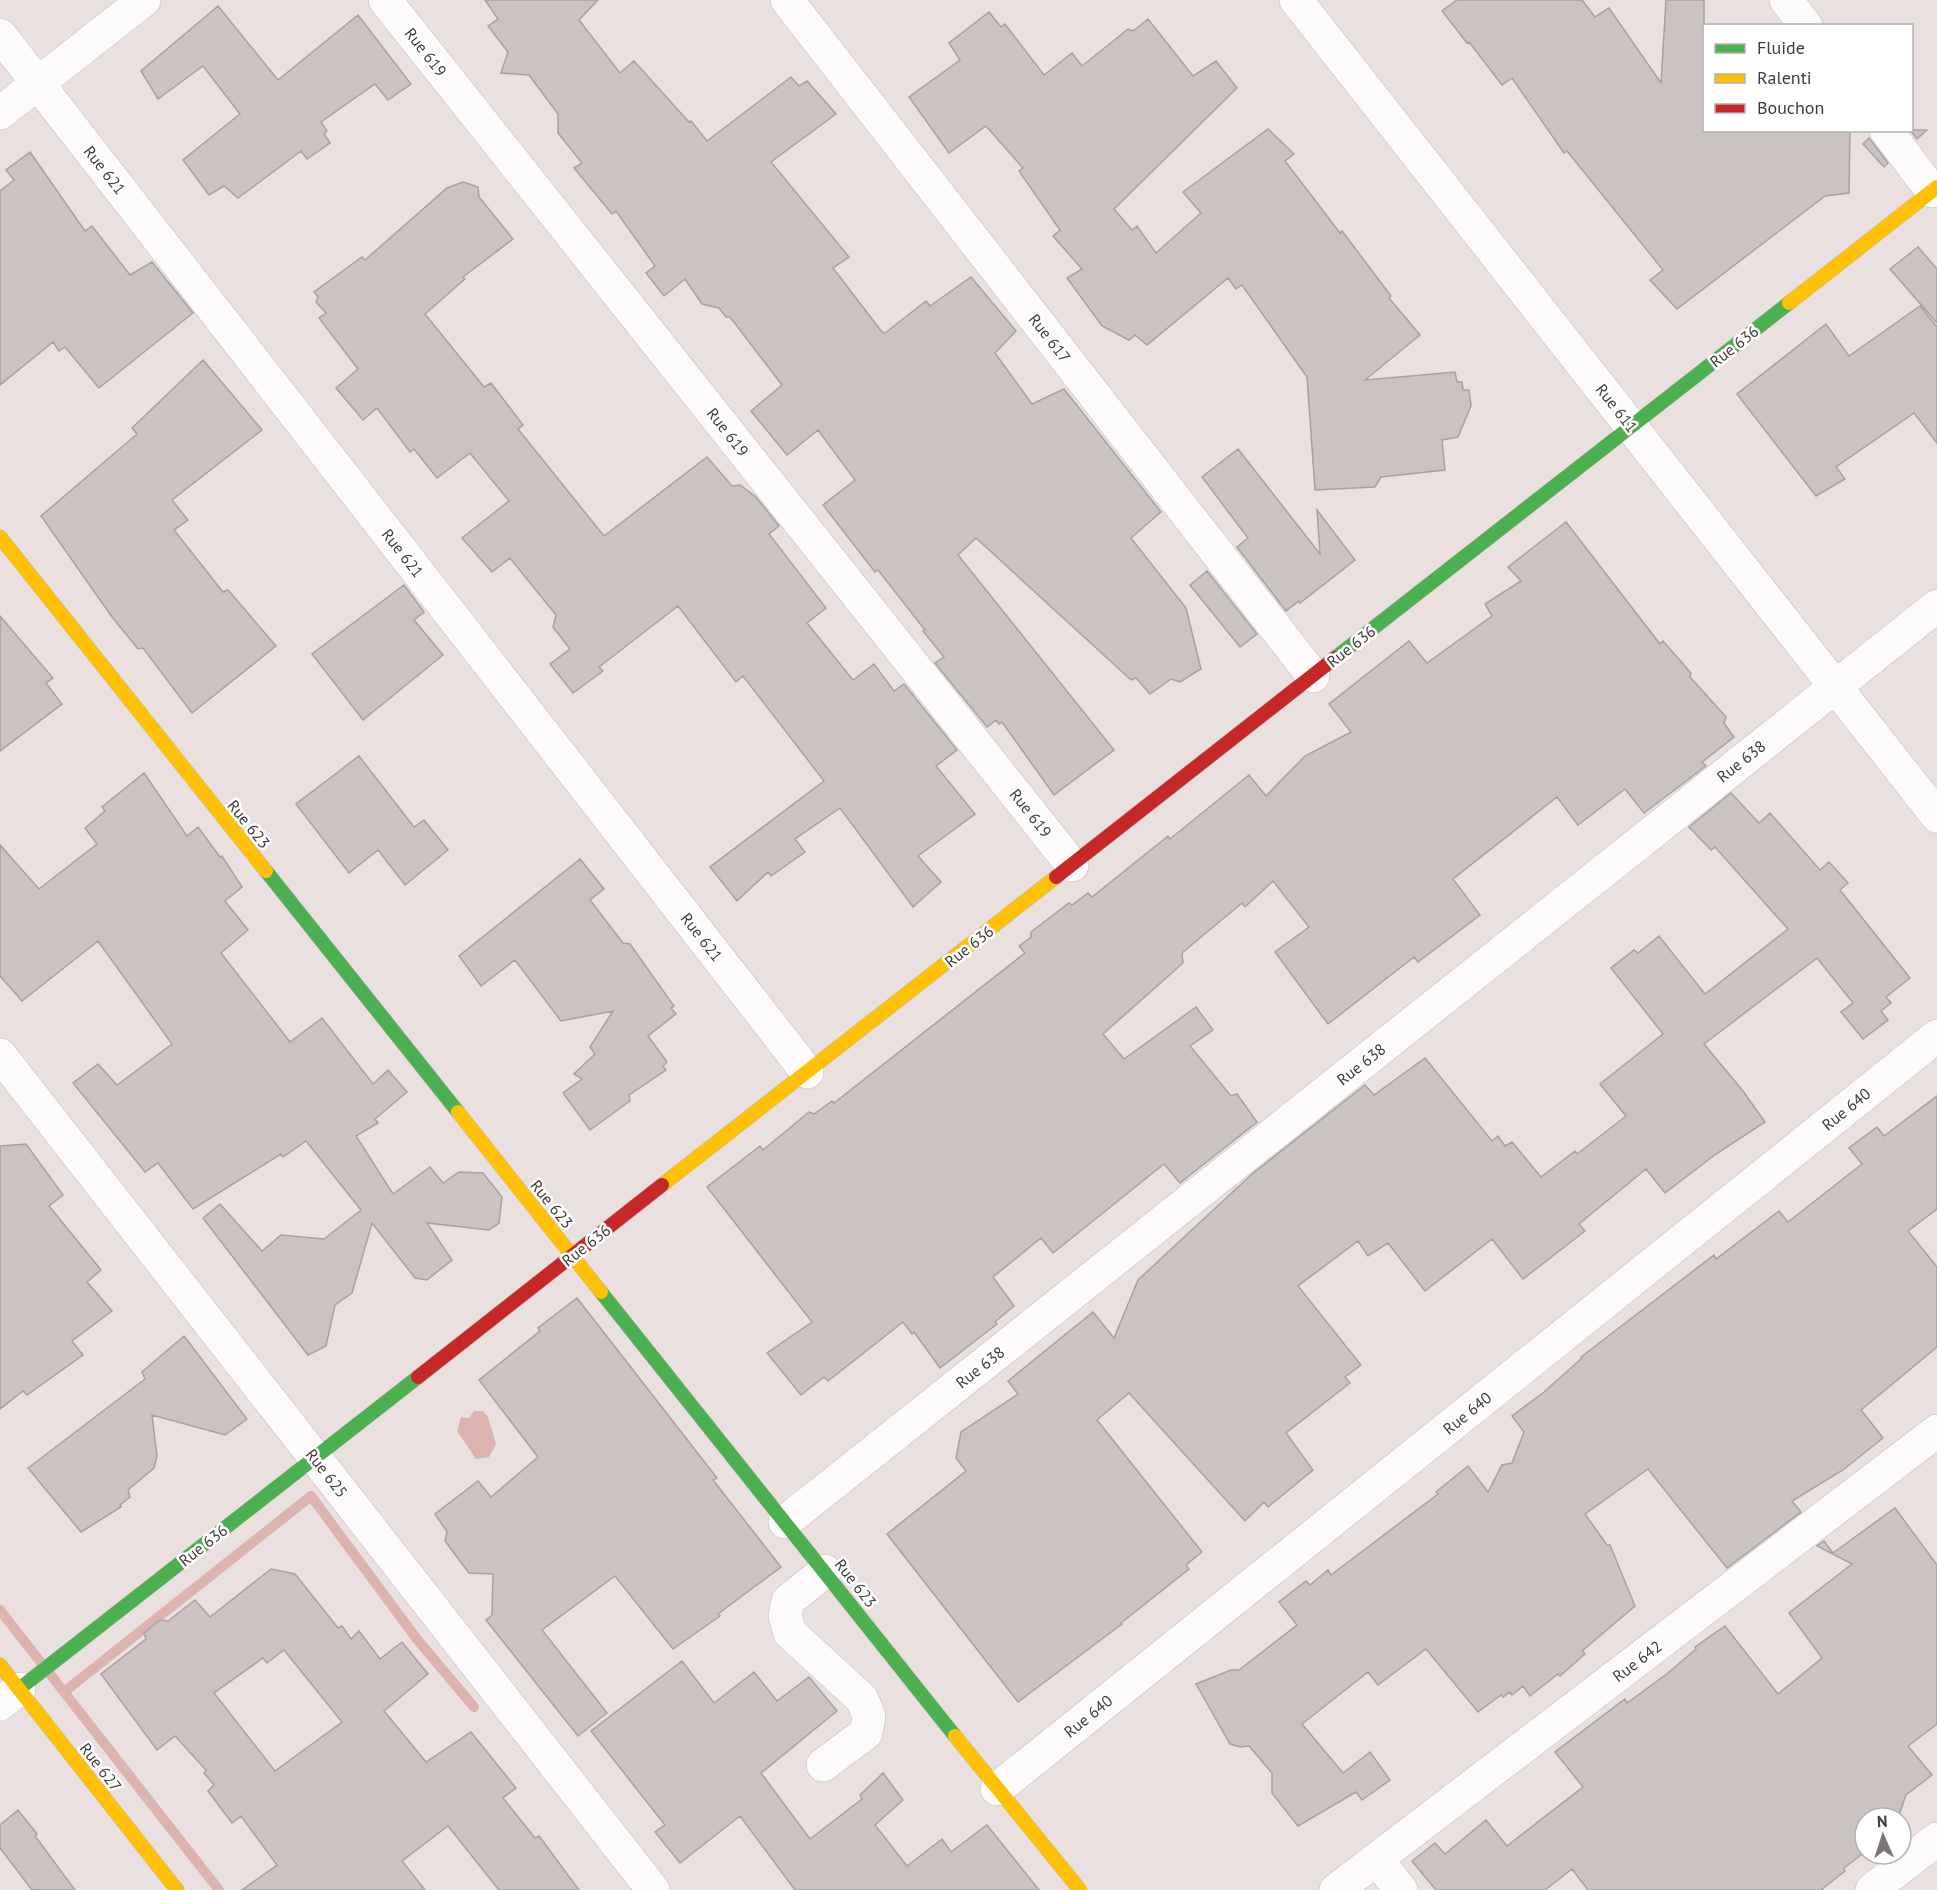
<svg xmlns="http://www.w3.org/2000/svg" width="1937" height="1890" font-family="'PT Sans',sans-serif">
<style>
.water{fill:#dbb3af}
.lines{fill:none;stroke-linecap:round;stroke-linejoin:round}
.stream{stroke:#dbb3af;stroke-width:10}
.building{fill:#cac3c2;stroke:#a9a1a0;stroke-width:1.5;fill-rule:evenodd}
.street-casing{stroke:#c2bbba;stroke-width:34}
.fast-casing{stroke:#c2bbba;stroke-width:15}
.slow-casing{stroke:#c2bbba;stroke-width:15}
.jam-casing{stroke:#c2bbba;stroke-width:15}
.street{stroke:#fcfafa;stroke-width:33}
.fast{stroke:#4caf50;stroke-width:14}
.slow{stroke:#ffc107;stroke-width:14}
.jam{stroke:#c62828;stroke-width:14}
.labels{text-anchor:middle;stroke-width:5;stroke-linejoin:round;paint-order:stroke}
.street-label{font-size:16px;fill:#423b3a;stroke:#fff}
</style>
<rect width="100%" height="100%" fill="#eae0df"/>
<path class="water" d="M474,1411H483L488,1417L496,1444L489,1457L476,1459L457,1431L461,1417L469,1418Z"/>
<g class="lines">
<path class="stream" d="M0,1610L64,1692L311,1496L416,1638L474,1707
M64,1692L219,1890"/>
</g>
<path class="building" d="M485,0H598L579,20L620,73L634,61L689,122L691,121L707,141L791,77L799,86L807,81L836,114L771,162L849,257L833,268L882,332L885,333L926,301L930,306L971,277L1016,331L995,353L1032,404L1064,389L1161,512L1131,538L1186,608L1201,669L1180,682L1171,679L1150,694L1136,678L1131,680L976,538L958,555L1114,750L1054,795L1002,722L999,724L996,720L987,727L935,663L944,657L923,631L925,630L878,570L875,572L823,505L855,480L818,430L787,455L751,411L782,385L730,317H726L719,308L702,304L685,279L664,296L646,273L655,266L616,211L612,214L574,168L582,163L558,133V114L529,75L501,73L508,52L488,26L498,19Z
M1457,0H1582L1595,17L1609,8L1661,83L1666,0H1704V130H1850L1849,193L1825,196L1677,309L1650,280L1663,270L1567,151L1564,153L1512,78L1502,85L1469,42L1467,43L1442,11Z
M218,6L278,80L358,15L411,84L388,100L375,84L321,122L327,131L324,134L330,143L307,159L301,151L238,198L224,186L209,195L183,160L240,114L203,66L158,99L141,71Z
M989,12L1001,27L1005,24L1044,75L1072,53L1082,66L1128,29L1133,31L1148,19L1193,76L1216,61L1237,88L1114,209L1132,230L1137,226L1156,253L1201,213L1183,192L1268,129L1294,154L1285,161L1340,233L1342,231L1391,296L1389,298L1420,335L1365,380L1455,372L1457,382H1462L1463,390H1469L1471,406L1458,437L1442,440L1445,470L1381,477L1375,487L1315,490L1307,377L1242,285L1236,289L1228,278L1147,345L1135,335L1129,340L1102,326L1067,278L1082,269L1053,236L1060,230L1019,171L1023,168L986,126L949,153L909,97L960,60L949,43Z
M1910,130H1927L1917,139Z
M1869,138L1888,163L1884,167L1863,144Z
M30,152L85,231L92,226L130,275L152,262L193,313L99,388L65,347L59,351L53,342L0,385V191L14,180L6,170Z
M463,182L478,187L479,197L513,239L463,277L465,279L425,314L484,387L491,383L523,425L518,429L604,536L707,457L732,486L740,485L756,497L779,526L769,534L826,608L807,623L853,680L874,664L894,691L904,684L957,750L936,766L975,814L918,856L941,882L913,907L840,808L795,839L805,852L771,876L768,872L737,901L710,867L824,781L743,676L736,682L678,606L599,667L603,671L573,693L550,664L570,649L553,627L556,615L510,558L492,572L462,538L509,501L470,453L437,478L414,449L410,452L377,408L363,420L336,388L358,369L319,318L326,313L316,302L318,297L314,292L362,257L365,260L447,188Z
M1918,247L1937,269V323L1890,269Z
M1920,306L1937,327V443L1914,413L1836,467L1845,479L1816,496L1737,394L1826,324L1849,356Z
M203,360L262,430L172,500L188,520L174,530L223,592L228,590L276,646L192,713L143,648L138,649L112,617L41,516L137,434L132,428Z
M1238,449L1320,554L1317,510L1355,560L1300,603L1299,601L1286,611L1237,547L1248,538L1202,477Z
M1566,522L1660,644L1663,641L1691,673L1690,677L1726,717L1724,723L1734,737L1702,762L1706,766L1644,813L1625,789L1578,825L1557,797L1453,879L1480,915L1418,962L1414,957L1328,1024L1275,952L1309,927L1273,881L1245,907L1242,903L1182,953L1183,963L1103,1034L1124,1059L1196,1007L1213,1030L1190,1046L1231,1096L1237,1094L1257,1122L1180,1183L1164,1164L1053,1253L1041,1238L993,1277L1014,1306L995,1322L997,1324L940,1368L914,1332L912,1334L903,1322L828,1381L824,1377L801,1395L767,1353L812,1322L707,1187L760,1146L763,1150L809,1112L814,1114L832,1101L834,1103L1025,953L1019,946L1031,937V932L1069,903L1072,905L1088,893L1092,897L1168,836L1170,839L1249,775L1266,796L1305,756L1351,732L1329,704L1409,641L1427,663L1492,616L1485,604L1521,581L1508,567Z
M1207,571L1257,634L1240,647L1190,585Z
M404,585L424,612L414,620L443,655L363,720L312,654Z
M0,616L53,678L46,683L62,704L0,751Z
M359,756L414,827L424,820L448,850L405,885L378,850L349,873L296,804Z
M144,773L187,836L198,827L220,857L222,856L242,887L225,901L248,930L221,953L290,1042L322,1018L373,1084L388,1070L407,1092L375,1119L378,1123L356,1136L393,1194L430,1167L443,1183L459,1172L483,1173L502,1197L499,1223L489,1230L427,1223L452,1260L427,1280L415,1278L372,1223L352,1293L335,1305L326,1346L308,1355L203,1218L220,1204L262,1251L281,1235L324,1239L361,1210L306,1141L283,1157L281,1154L193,1209L158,1163L145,1172L73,1083L98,1064L117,1085L172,1044L98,941L22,1001L0,976V845L39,889L97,844L85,828L105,811L102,807Z
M1731,793L1759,823L1770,813L1820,870L1829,862L1848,883L1840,890L1910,978L1886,997L1891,1003L1881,1011L1888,1020L1863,1039L1841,1012L1853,1003L1817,958L1704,1044L1743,1091L1765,1122L1716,1154L1665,1193L1646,1169L1579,1224L1585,1231L1523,1279L1492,1239L1425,1291L1388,1243L1368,1256L1358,1241L1298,1286L1361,1365L1345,1377L1350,1383L1286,1433L1313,1470L1268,1507L1264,1502L1245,1521L1129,1393L1097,1420L1202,1552L1186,1565L1189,1569L1121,1623L1122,1624L1018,1702L887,1534L966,1471L956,1458L961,1432L1018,1394L1008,1381L1093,1312L1114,1338L1138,1280L1252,1174L1365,1085L1374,1095L1425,1058L1492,1141L1498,1136L1505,1146L1512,1142L1541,1177L1575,1151L1577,1154L1626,1116L1600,1084L1663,1034L1611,968L1634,950L1638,953L1659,936L1705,994L1788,929L1715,847L1711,850L1689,827Z
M580,859L604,889L590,900L623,943L630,944L674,1006L671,1008L676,1014L648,1036L667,1062L663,1066L666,1070L629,1095L630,1101L590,1130L563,1093L582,1079L574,1074L595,1054L590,1047L613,1011L561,1021L515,960L481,986L459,956Z
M1937,1096V1209L1908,1231L1937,1267V1347L1861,1410L1883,1438L1843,1470L1792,1501L1801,1512L1727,1568L1648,1469L1585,1514L1607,1545H1610L1635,1606L1582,1651L1585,1654L1560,1676L1558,1674L1530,1696L1523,1686L1512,1695L1510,1692L1503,1697L1501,1695L1478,1712L1426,1649L1378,1685L1368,1672L1302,1724L1343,1773L1370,1752L1390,1780L1362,1800L1356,1792L1298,1826L1272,1793V1773L1249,1746L1240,1747L1230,1744L1196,1684L1231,1670H1239L1297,1625L1279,1602L1306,1581L1310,1585L1328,1570L1331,1575L1438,1494L1436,1492L1468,1466L1488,1492L1502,1465L1512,1463L1524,1432L1512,1416L1544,1392L1582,1358L1581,1357L1714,1255L1716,1259L1779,1211L1788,1222L1862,1164L1849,1148L1877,1127L1884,1136Z
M26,1144L63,1195L49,1206L101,1270L87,1282L112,1311L72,1341L83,1355L27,1395L23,1391L0,1409V1146Z
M577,1298L717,1478L713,1480L781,1567L718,1614L720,1616L673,1649L615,1576L542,1630L607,1713L578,1736L486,1620L492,1615L493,1574L469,1573L445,1541L447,1532L435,1514L478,1481L491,1497L538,1457L479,1380L540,1331L538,1328Z
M184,1336L247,1419L225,1435L152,1415L157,1456L154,1468L128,1490L130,1497L120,1505L121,1507L81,1532L28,1468L145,1379L142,1372Z
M1895,1508L1937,1565V1724L1908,1746L1932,1775L1906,1795L1900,1812L1893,1818H1865V1852L1844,1868L1845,1871L1821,1890H1588L1572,1869L1545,1890H1436L1412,1861L1435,1843L1445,1854L1486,1820L1507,1846L1583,1787L1555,1752L1625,1699L1627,1703L1668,1673L1696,1649L1695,1647L1725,1626L1778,1694L1822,1658L1789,1613L1852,1564L1817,1546L1824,1541L1833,1553Z
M271,1569L295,1574L338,1628L342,1626L351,1639L359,1631L380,1659L402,1642L428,1674L384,1711L426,1762L471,1732L516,1788L503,1798L535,1838L539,1836L579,1890H499L448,1826L402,1861L425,1890H242L277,1865L241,1816L232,1823L208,1791L214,1785L204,1773L206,1770L175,1736L157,1750L101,1674L146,1639L144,1633L160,1620L168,1621L195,1600L210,1617ZM284,1650L342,1722L275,1771L214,1693L263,1658L267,1663Z
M682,1661L714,1703L754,1672L777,1701L809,1677L837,1711L761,1773L810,1839L862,1799L860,1795L883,1773L903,1800L875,1825L907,1866L942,1839L951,1852L987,1825L1039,1890H795L740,1816L680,1863L655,1832L665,1825L591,1731Z
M18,1810L37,1834L35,1836L75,1890H32L0,1848V1825Z"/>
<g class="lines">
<g class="street-casing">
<path id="street" d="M385,0L1072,865
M787,0L1313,676
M1296,0L1937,816
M1786,0L1806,26
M0,35L807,1072
M0,113L144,0
M1886,130L1932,191
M0,1055L653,1890
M785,1522L1937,606
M0,1704L19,1689
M823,1765L866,1733L869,1716L862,1699L790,1633L785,1616L788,1601L825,1571
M997,1789L1937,1036
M1377,1860L1401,1890
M1336,1890L1937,1431
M1872,1890L1937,1839"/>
</g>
<g class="fast-casing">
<path id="fast" d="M1335,658L1789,303
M266,871L458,1112
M601,1292L955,1736
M19,1689L418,1377"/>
</g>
<g class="slow-casing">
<path id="slow" d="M1789,303L1937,187
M0,537L266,871
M458,1112L601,1292
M662,1185L1056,877
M0,1665L177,1890
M955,1736L1080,1890"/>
</g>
<g class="jam-casing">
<path id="jam" d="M1056,877L1335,658
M418,1377L662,1185"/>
</g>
<use href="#street" class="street"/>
<use href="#fast" class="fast"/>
<use href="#slow" class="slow"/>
<use href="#jam" class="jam"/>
</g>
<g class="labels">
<g class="street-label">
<text transform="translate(426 52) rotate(52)" y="6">Rue 619</text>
<text transform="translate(105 170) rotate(52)" y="6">Rue 621</text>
<text transform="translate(1050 338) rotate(52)" y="6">Rue 617</text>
<text transform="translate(1734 346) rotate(-38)" y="6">Rue 636</text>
<text transform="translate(1617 408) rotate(52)" y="6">Rue 611</text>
<text transform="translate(728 432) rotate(52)" y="6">Rue 619</text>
<text transform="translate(403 553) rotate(52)" y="6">Rue 621</text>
<text transform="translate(1351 646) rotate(-38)" y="6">Rue 636</text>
<text transform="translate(1741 761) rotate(-38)" y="6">Rue 638</text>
<text transform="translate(1031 813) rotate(52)" y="6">Rue 619</text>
<text transform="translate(249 824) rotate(51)" y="6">Rue 623</text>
<text transform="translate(702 937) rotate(52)" y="6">Rue 621</text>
<text transform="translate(969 946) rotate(-38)" y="6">Rue 636</text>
<text transform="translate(1361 1064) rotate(-38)" y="6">Rue 638</text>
<text transform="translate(1846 1109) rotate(-39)" y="6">Rue 640</text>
<text transform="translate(552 1204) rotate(51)" y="6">Rue 623</text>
<text transform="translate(586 1245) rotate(-38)" y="6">Rue 636</text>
<text transform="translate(980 1367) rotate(-38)" y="6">Rue 638</text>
<text transform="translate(1467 1413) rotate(-39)" y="6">Rue 640</text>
<text transform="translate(327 1473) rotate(52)" y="6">Rue 625</text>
<text transform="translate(203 1545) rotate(-38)" y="6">Rue 636</text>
<text transform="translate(856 1583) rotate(52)" y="6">Rue 623</text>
<text transform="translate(1637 1661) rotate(-37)" y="6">Rue 642</text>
<text transform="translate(1088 1716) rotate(-39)" y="6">Rue 640</text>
<text transform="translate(101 1767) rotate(52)" y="6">Rue 627</text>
</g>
</g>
<rect x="1703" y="24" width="210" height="108" fill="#ffffff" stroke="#b3b1b0" stroke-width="1.5"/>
<rect x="1715" y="44" width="30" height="9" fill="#4caf50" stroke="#b3b1b0" stroke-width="1.5"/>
<text x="1757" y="54" font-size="18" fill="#423b3a">Fluide</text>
<rect x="1715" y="74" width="30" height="9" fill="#ffc107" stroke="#b3b1b0" stroke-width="1.5"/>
<text x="1757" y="84" font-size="18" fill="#423b3a">Ralenti</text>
<rect x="1715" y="104" width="30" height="9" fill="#c62828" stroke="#b3b1b0" stroke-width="1.5"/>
<text x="1757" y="114" font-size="18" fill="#423b3a">Bouchon</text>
<g transform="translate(1883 1836) rotate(357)"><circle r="28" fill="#ffffff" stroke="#b3b1b0" stroke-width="1.5"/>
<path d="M0-4.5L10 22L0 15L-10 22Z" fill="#7d7574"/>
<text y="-9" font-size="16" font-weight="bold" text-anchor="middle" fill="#423b3a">N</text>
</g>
</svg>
